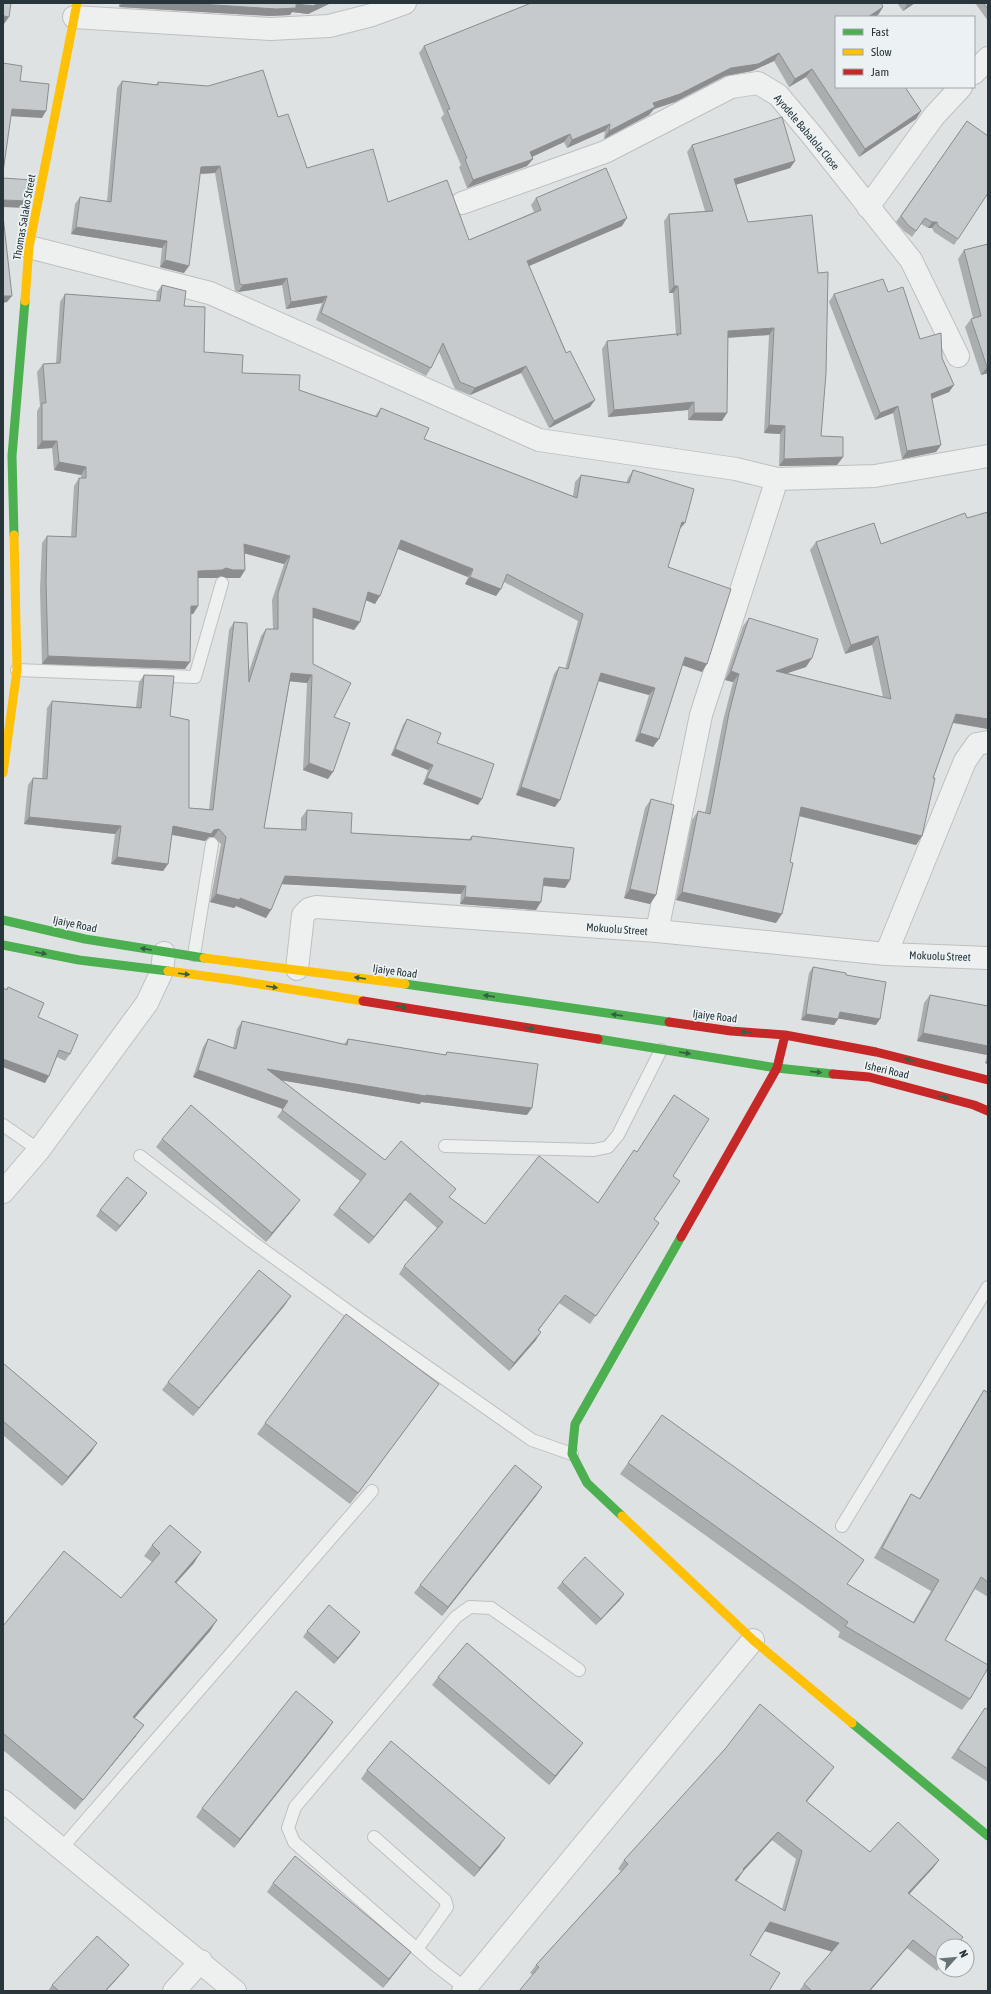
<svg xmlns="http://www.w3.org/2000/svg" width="991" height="1994" font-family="'Asap Condensed',sans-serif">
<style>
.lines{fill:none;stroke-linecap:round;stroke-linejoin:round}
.lane-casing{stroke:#bdc0c1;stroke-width:14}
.street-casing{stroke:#bdc0c1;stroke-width:24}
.lane{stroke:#eef0f0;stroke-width:12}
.street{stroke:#eef0f0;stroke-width:22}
.fast{stroke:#4caf50;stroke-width:9}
.slow{stroke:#ffc107;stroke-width:9}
.jam{stroke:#c62828;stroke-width:9}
.wall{fill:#abaeaf;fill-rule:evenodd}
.shaded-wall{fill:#8b8d8f}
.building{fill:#c7cacc;stroke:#8b8d8f;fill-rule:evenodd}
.oneway{fill:#356042}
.labels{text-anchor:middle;stroke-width:3.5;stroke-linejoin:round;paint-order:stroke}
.street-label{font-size:11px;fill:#28353b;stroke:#ecf2f3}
</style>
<rect width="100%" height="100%" fill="#dfe2e3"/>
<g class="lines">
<g class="lane-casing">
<path id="lane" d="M17,670L195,677L222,583
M194,955L212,844
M3,1125L39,1150
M445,1146L594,1150L608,1147L618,1135L661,1050
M140,1156L251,1241L362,1321L532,1440L572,1454
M842,1526L988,1287
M374,1837L445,1900L447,1907L417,1949
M61,1849L372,1491
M465,1988L434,1964L294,1842L288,1828L295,1807L456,1617L470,1607L491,1608L579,1670"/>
</g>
<g class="street-casing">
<path id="street" d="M74,17L270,29L329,26L372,15L405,3
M974,73L988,58
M462,203L605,152L731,87L758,83L778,95L811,134L911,260L958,356
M868,207L934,116L961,87
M29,247L210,293L539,440L736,469L777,479L875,476L988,456
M657,931L701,715L777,479
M886,954L965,761L977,744L988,742
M297,969L303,915L309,909L316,907L657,931L886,954L988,958
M3,1192L39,1150L147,1003L162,971L164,953
M3,1801L235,1991
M174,1991L201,1961
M463,1991L753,1640"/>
</g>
<use href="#lane" class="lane"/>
<use href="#street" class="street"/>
<path class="fast" d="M14,535L12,456L25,301
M3,920L85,939L204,958
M3,945L79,960L168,971
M405,984L669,1022
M598,1039L777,1068L833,1074
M622,1516L587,1483L572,1454L575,1424L681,1237
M852,1723L988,1836"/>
<path class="slow" d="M25,301L29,247L77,3
M3,773L17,670L14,535
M204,958L405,984
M168,971L234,980L363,1001
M622,1516L753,1640L852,1723"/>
<path class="jam" d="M363,1001L598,1039
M669,1022L731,1031L785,1035L876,1052L988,1080
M833,1074L869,1077L974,1105L988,1111
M681,1237L777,1068L785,1035"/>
</g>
<path class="wall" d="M119,3H331L308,14L292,12L290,15L270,16L119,7Z
M531,3H881L883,7L878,15L875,17H836V87H905L921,111L916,119L859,157L806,77L789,87L774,61L752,71L725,76L675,102L654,109L649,115L604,139L605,131L567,148L564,142L532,157L533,159L527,166L467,188L459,167L461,165L441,118L444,114L419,53L424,46Z
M897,3H915L903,11Z
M975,3H988V21Z
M122,81L156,85L158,82L278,117L307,168L388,202L469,240L534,212L531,205L536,198L622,226L529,266L590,407L549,428L521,373L470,395L455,389L439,352L431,368L426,376L316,320L322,303L286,309L282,285L238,292L235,291L215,173L200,174L184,273L160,267L162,248L71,234L75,204L80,197L107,201L117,88Z
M967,121L958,239L954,245L934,232L932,228H928L921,224L912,237L904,231L896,222Z
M692,145L795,161L790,168L736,184L748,222L821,436L843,457L837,465L779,466L780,434L764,433L769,335L728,338L722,421L688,420V410L608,417L602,349L607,341L676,334L673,293H669L664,221L669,214L705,211L687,152Z
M988,244V373L981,375L965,327L971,319L973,318L958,259L964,250Z
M162,285L184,306L204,352L242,373L299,390L375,416L381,408L424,439L573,496L575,482L581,475L626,483L628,478L633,470L680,530L668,567L702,672L682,665L653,747L635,741L649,695L598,681L555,807L516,795L554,674L559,667L565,669L578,621L504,582L496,596L465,584L468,577L398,549L375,604L366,600L360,622L354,630L313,617V664L334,717L328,779L303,770L307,683L290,681L264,828L301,830V818L307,810L351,833L469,839L472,836L570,880L565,888L543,886L536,910L460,904L461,894L282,884L266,918L236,906L234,908L210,902L221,844L214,837H209L205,841L172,834L168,864L163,871L111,864L115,834L24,824L28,785L33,778L42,779L47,708L52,701L136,707L139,682L144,675L170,716L189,808L209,809L229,630L234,622L248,674L261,636L266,629H273L272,600L284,564L245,553V570L240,578H227L221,576L217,578H198V606L193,614H190L185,669L42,664L40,590L42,543L47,536L71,537L74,486L79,478H81V475L54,470L52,448L37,449V411L40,406L37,372L43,364L56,363L60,302L65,294L156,301L157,292Z
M888,292L920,339L942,358L954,385L949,392L932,399L941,445L936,452L902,459L893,413L875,420L829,302L834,294Z
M988,512V729L952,723L933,778L922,836L916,845L799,816L776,923L676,900L692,820L698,811L705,813L723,721L733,682L725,680L743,626L749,618L806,667L787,673L883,697L872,645L845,654L810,550L816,542L881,544Z
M407,719L437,743L478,805L423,784L428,770L391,755L403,725Z
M651,799L656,895L650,904L624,898L645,808Z
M813,967L846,975L876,1025L839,1018L834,1025L801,1020L809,973Z
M8,987L38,1017L70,1054L65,1061L57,1057L45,1083L3,1067V988L6,990Z
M930,995L988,1006V1064L985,1063L987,1055L917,1041L924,1003Z
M242,1021L344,1044L348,1039L445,1055L447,1052L527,1115L421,1102L420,1104L281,1080L385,1160L450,1198L485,1224L598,1203L673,1176L654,1219L659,1223L590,1324L559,1303L539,1330L536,1340L509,1371L399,1274L404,1266L437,1228L405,1200L369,1244L333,1215L360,1181L277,1117L283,1109L193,1077L203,1047L208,1039L233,1048L237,1029Z
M162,1139L294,1208L266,1242L156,1147Z
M147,1193L116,1232L96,1216L100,1210Z
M285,1305L193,1416L162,1390L168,1382Z
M3,1363L97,1443L91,1452L62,1486L3,1435Z
M984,1390L988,1392V1597L975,1589L945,1640L970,1699L962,1710L838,1637L840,1632L620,1474L662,1415L847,1584L913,1622L931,1591L874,1558L904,1505L911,1494L919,1499L977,1401Z
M431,1395L350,1504L257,1434L265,1423Z
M542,1487L536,1496L442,1616L414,1593L420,1585Z
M152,1545L194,1563L176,1583L217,1620L210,1631L134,1718L136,1736L75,1810L3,1750V1626L121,1598L152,1562L144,1556Z
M562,1582L624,1594L620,1600L596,1625L557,1588Z
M307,1631L356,1638L334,1664L303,1637Z
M438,1677L583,1743L577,1751L549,1785L432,1685Z
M985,1708L988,1710V1782L951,1758Z
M327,1731L234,1848L196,1817L202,1808Z
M367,1770L499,1847L474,1877L361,1779Z
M828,1775L806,1802L870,1852L939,1860L933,1868L909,1894L943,1946V1963L937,1971L907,1948L870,1991H799L804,1984L832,1951L765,1931L533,1975L530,1973L536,1965L621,1871L618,1869L624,1860ZM772,1840L796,1859L782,1909L736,1881L744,1870Z
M273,1883L411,1952L405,1960L383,1988L267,1892Z
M124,1971L106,1991H48L52,1985Z"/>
<path class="shaded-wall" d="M122,3L296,4L331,3L308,14L292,12L290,15L270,16L119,7Z
M910,3H915L903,11L907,5Z
M883,7L878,15L875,17H868Z
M4,16L9,17L4,24H3Z
M779,53L774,61L752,71L725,76L675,102L654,109L649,115L604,139L609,131L653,103L731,68Z
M812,69L806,77L789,87L795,79Z
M12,109L46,111L42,118L7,116Z
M921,111L916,119L859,157L865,149Z
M610,124L605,131L567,148L572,140Z
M570,134L564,142L525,160L530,152Z
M533,159L527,166L467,188L473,180Z
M795,161L790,168L729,187L734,179Z
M220,166L215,173L196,174L201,167Z
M3,200L29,201L24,208L3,207Z
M627,218L622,226L522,269L527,261Z
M932,222H937L932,228H928Z
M76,227L167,241L162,248L71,234Z
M165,260L189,266L184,273L160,267Z
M287,278L282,285L238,292L243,285Z
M674,286H678L673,293H669Z
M3,296H12L7,302L3,303Z
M327,296L322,303L286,309L291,302Z
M774,328L769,335L722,338L728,331Z
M526,366L521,373L470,395L475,388Z
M988,366V373L981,375L987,367Z
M954,385L949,392L926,401L931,394Z
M595,400L590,407L549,428L554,421Z
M694,402L688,410L608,417L614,410Z
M898,406L893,413L875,420L880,413Z
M694,413H727L722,421L688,420Z
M769,425L785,426L780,434L764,433Z
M42,441H57L52,448L37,449Z
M941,445L936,452L902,459L907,451Z
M843,457L837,465L779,466L784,459Z
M59,462L86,467L81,475L54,470Z
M682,522L685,523L679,530Z
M401,540L473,569L468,577L396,548Z
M244,544L290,556L284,564L239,552Z
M226,568L245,570L240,578H227L221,576L217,578H192L198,571Z
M470,577L501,589L496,596L465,584Z
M368,592L380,596L375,604L363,599Z
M191,606H198L193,614H185Z
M313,608L360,622L354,630L307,616Z
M878,636L872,645L845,654L851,645Z
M48,656L190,662L185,669L42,664Z
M685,657L707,664L702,672L679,664Z
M812,658L806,667L770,679L776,671Z
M731,671L739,674L733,682L725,680Z
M291,673L312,675L307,683L286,681Z
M601,673L655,688L649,695L595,680Z
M956,714L988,719V729L950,722Z
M640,733L659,739L653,747L635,741Z
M395,749L433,765L428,770L391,755Z
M309,763L333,772L328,779L303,770Z
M427,778L482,799L478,805L423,784Z
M521,787L560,800L555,807L516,795Z
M801,807L922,836L916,845L795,815Z
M29,817L121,826L115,834L24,824Z
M173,826L214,830L219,829L214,837H209L205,841L167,834Z
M117,857L168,864L163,871L111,864Z
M285,876L466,886L461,894L279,884Z
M544,878L570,880L565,888L538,885Z
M630,889L656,895L650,904L624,898Z
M682,892L782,914L776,923L676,900Z
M216,894L240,898L271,910L266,918L236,906L234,908L210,902Z
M465,897L541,902L536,910L460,904Z
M840,1012L880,1019L876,1025L835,1018Z
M806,1014L838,1019L834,1025L801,1020Z
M923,1033L988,1046V1053L987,1055L917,1041Z
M3,1059L49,1076L45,1083L3,1067Z
M988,1060V1064L985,1063Z
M267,1069L532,1108L527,1115L421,1102L420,1104L262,1077Z
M198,1070L288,1101L283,1109L193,1077Z
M147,1193L143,1199L116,1232L120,1226Z
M410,1193L405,1200L369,1244L374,1237Z
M300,1200L294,1208L266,1242L272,1233Z
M291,1296L285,1305L193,1416L199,1408Z
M541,1332L536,1340L509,1371L514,1363Z
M439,1384L431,1395L350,1504L358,1493Z
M97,1443L91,1452L62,1486L68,1477Z
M542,1487L536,1496L442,1616L448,1607Z
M201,1552L194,1563L167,1593L175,1582Z
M624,1594L620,1600L596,1625L601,1619Z
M217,1620L210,1631L126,1728L133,1717Z
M360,1632L356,1638L334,1664L338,1658Z
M333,1722L327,1731L234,1848L240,1839Z
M144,1725L136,1736L75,1810L83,1800Z
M583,1743L577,1751L549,1785L555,1776Z
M834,1767L828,1775L800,1810L806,1801Z
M778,1832L772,1840L737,1878L743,1869Z
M505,1838L499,1847L474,1877L480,1868Z
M939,1860L933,1868L902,1902L908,1893Z
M744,1870L738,1879L729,1888L735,1880Z
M770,1922L839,1943L833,1952L764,1931Z
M913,1940L907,1948L870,1991H869Z
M411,1952L405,1960L383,1988L389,1979Z
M129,1965L124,1971L106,1991H105Z"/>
<path class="building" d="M3,3H11L9,17L4,16L3,26Z
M185,3H319L313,6L296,4V8L276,9Z
M531,3H881L883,7L868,17H836V87H905L921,111L865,149L812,69L795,79L779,53L758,64L731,68L680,94L653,103L655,107L609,131L610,124L572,140L570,134L530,152L533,159L473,180L465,159L467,158L447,110L450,109L424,46Z
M905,3H910L907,5Z
M983,3H988V9Z
M3,63L22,66L20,81L49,84L46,111L12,109L3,172Z
M263,70L278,117L288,114L307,168L373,149L388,202L447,180L469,240L541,210L536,198L606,168L627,218L527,261L566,353L570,351L595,400L554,421L526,366L475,388L460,382L443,343L431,368L321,313L327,296L291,302L287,278L243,285L240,284L220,166L201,167L189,266L165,260L167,241L76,227L80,197L111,202L122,81L158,85V82L208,86Z
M782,117L795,161L734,179L748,222L812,215L818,273L828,272L826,373L821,436L843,437V457L784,459L785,426L769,425L774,328L728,331L727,413H694V402L614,410L607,341L677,334L678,336L677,334H681L678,286H674L669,214L713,211L692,145Z
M967,121L988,136V193L958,239L938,226L937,222H932L925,218L916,231L908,225L901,216Z
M3,178L32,180V187L29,201L3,200Z
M3,216L12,296H3Z
M988,244V366L987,367L971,319L981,316L964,250Z
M883,279L888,292L903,287L920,339L941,333L942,358L954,385L931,394L941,445L907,451L898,406L880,413L834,294Z
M162,285L186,291L184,306L205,307L204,352L243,355L242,373L300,375L299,390L377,417L381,408L429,428L424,439L577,498L581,475L629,483L633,470L694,489L685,523L682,522L668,567L731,589L707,664L685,657L659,739L640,733L655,688L601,673L560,800L521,787L559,667L568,669L583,614L507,574L501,589L470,577L473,569L401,540L380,596L368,592L360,622L313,608V664L351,683L334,717L350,723L333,772L309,763L312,675L291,673L264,828L306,830L307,810L352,813L351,833L471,840L472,836L574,848L570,880L544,878L541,902L465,897L466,886L285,876L271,910L240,898V900L216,894L226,837L219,829L214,830L211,834L173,826L168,864L117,857L121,826L29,817L33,778L47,779L52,701L141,708L144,675L174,676L170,716L189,720V808L213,810L234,622L247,623L249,682L266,629H278V593L290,556L244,544L245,570H233L226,568L222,570L198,571V606H191L190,662L48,656L46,582L47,536L76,537L79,478H86V467L59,462L57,441H42V403H46L43,364L60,363L65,294L160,301Z
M988,512V719L956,714L933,778H935L922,836L801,807L790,862L793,863L782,914L682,892L698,811L710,814L729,713L739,674L731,671L749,618L818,639L812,658L776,671L891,699L878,636L851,645L816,542L874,523L881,544L965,513L967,518Z
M407,719L441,733L437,743L494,764L482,799L427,778L433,765L395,749Z
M651,799L674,805L656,895L630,889Z
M813,967L846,973V975L886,982L880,1019L840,1012L838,1019L806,1014Z
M8,987L44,1003L38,1017L78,1035L70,1054L59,1050L49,1076L3,1059V988L7,990Z
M930,995L988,1006V1046L923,1033Z
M242,1021L347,1045L348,1039L446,1055L447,1052L538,1064L532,1108L426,1095V1096L267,1069L385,1160L401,1141L456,1189L449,1197L485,1224L539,1156L598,1203L634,1150L637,1152L674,1095L709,1119L673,1176L680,1181L654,1219L659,1223L596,1316L565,1295L538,1330L541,1332L514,1363L404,1266L443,1222L410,1193L374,1237L339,1208L366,1174L282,1110L288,1101L198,1070L208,1039L236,1049Z
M191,1105L300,1200L272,1233L162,1139Z
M127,1177L147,1193L120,1226L100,1210Z
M259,1270L291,1296L199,1408L168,1382Z
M346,1314L439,1384L358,1493L265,1423Z
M3,1363L97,1443L68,1477L3,1421Z
M984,1390L988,1393V1582L981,1577L945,1640L988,1665V1668L970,1699L845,1626L848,1622L628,1463L662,1415L864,1560L847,1584L914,1623L939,1580L882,1548L911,1494L920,1499Z
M515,1465L542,1487L448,1607L420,1585Z
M170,1525L201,1552L175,1582L217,1620L133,1717L144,1725L83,1800L3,1733V1626L64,1551L121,1598L160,1553L152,1545Z
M585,1557L624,1594L601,1619L562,1582Z
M329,1605L360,1632L338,1658L307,1631Z
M467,1643L583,1743L555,1776L438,1677Z
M296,1691L333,1722L240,1839L202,1808Z
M760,1704L834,1767L806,1801L870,1852L898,1822L939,1860L908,1893L963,1937L956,1946H943V1962L942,1963L913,1940L869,1991H812L804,1984L839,1943L770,1922L750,1955L780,1973L769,1991H519L539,1967L536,1965L628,1864L624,1860L725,1749ZM778,1832L802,1851L785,1911L735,1880L744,1870L743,1869Z
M985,1708L988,1710V1769L958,1749Z
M391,1741L505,1838L480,1868L367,1770Z
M295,1856L411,1952L389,1979L273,1883Z
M97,1936L129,1965L105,1991H59L52,1985Z"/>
<defs><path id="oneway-solid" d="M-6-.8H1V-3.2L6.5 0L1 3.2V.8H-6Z"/></defs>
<g class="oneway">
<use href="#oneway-solid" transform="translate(146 949) rotate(-171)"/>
<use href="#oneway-solid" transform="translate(41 953) rotate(11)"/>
<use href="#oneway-solid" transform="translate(184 974) rotate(7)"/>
<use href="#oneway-solid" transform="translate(360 978) rotate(-172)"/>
<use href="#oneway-solid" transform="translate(272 987) rotate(9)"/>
<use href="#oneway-solid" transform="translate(489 996) rotate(-172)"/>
<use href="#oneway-solid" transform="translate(401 1007) rotate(9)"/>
<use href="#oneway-solid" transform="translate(617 1015) rotate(-172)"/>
<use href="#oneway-solid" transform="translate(529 1028) rotate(9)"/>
<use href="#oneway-solid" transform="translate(746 1032) rotate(-176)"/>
<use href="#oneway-solid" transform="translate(685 1053) rotate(9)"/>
<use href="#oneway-solid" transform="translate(910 1060) rotate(-166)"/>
<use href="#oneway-solid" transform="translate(816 1072) rotate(6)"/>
<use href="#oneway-solid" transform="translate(943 1097) rotate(15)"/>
</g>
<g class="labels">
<g class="street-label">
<text transform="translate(807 132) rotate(50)" y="4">Ayodele Babalola Close</text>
<text transform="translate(24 217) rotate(-80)" y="4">Thomas Salako Street</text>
<text transform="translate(75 924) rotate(12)" y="4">Ijaiye Road</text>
<text transform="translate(617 929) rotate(4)" y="4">Mokuolu Street</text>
<text transform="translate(940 956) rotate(2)" y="4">Mokuolu Street</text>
<text transform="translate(395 971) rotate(8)" y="4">Ijaiye Road</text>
<text transform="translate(715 1016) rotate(7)" y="4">Ijaiye Road</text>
<text transform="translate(887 1070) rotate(13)" y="4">Isheri Road</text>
</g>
</g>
<rect width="991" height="1994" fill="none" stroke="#28353b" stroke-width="8"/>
<rect x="835" y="16" width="140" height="72" fill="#ecf2f3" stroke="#9ea6a9"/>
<rect x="843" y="29" width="20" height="6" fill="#4caf50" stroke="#9ea6a9"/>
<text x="871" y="36" font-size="12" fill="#28353b">Fast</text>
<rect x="843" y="49" width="20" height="6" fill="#ffc107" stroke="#9ea6a9"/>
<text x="871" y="56" font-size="12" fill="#28353b">Slow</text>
<rect x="843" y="69" width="20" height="6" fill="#c62828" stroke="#9ea6a9"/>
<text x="871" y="76" font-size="12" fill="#28353b">Jam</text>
<g transform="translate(955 1958) rotate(63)"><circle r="19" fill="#ecf2f3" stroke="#9ea6a9"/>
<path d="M0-3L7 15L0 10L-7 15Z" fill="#687276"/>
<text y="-6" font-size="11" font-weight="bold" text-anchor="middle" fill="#28353b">N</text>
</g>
</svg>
